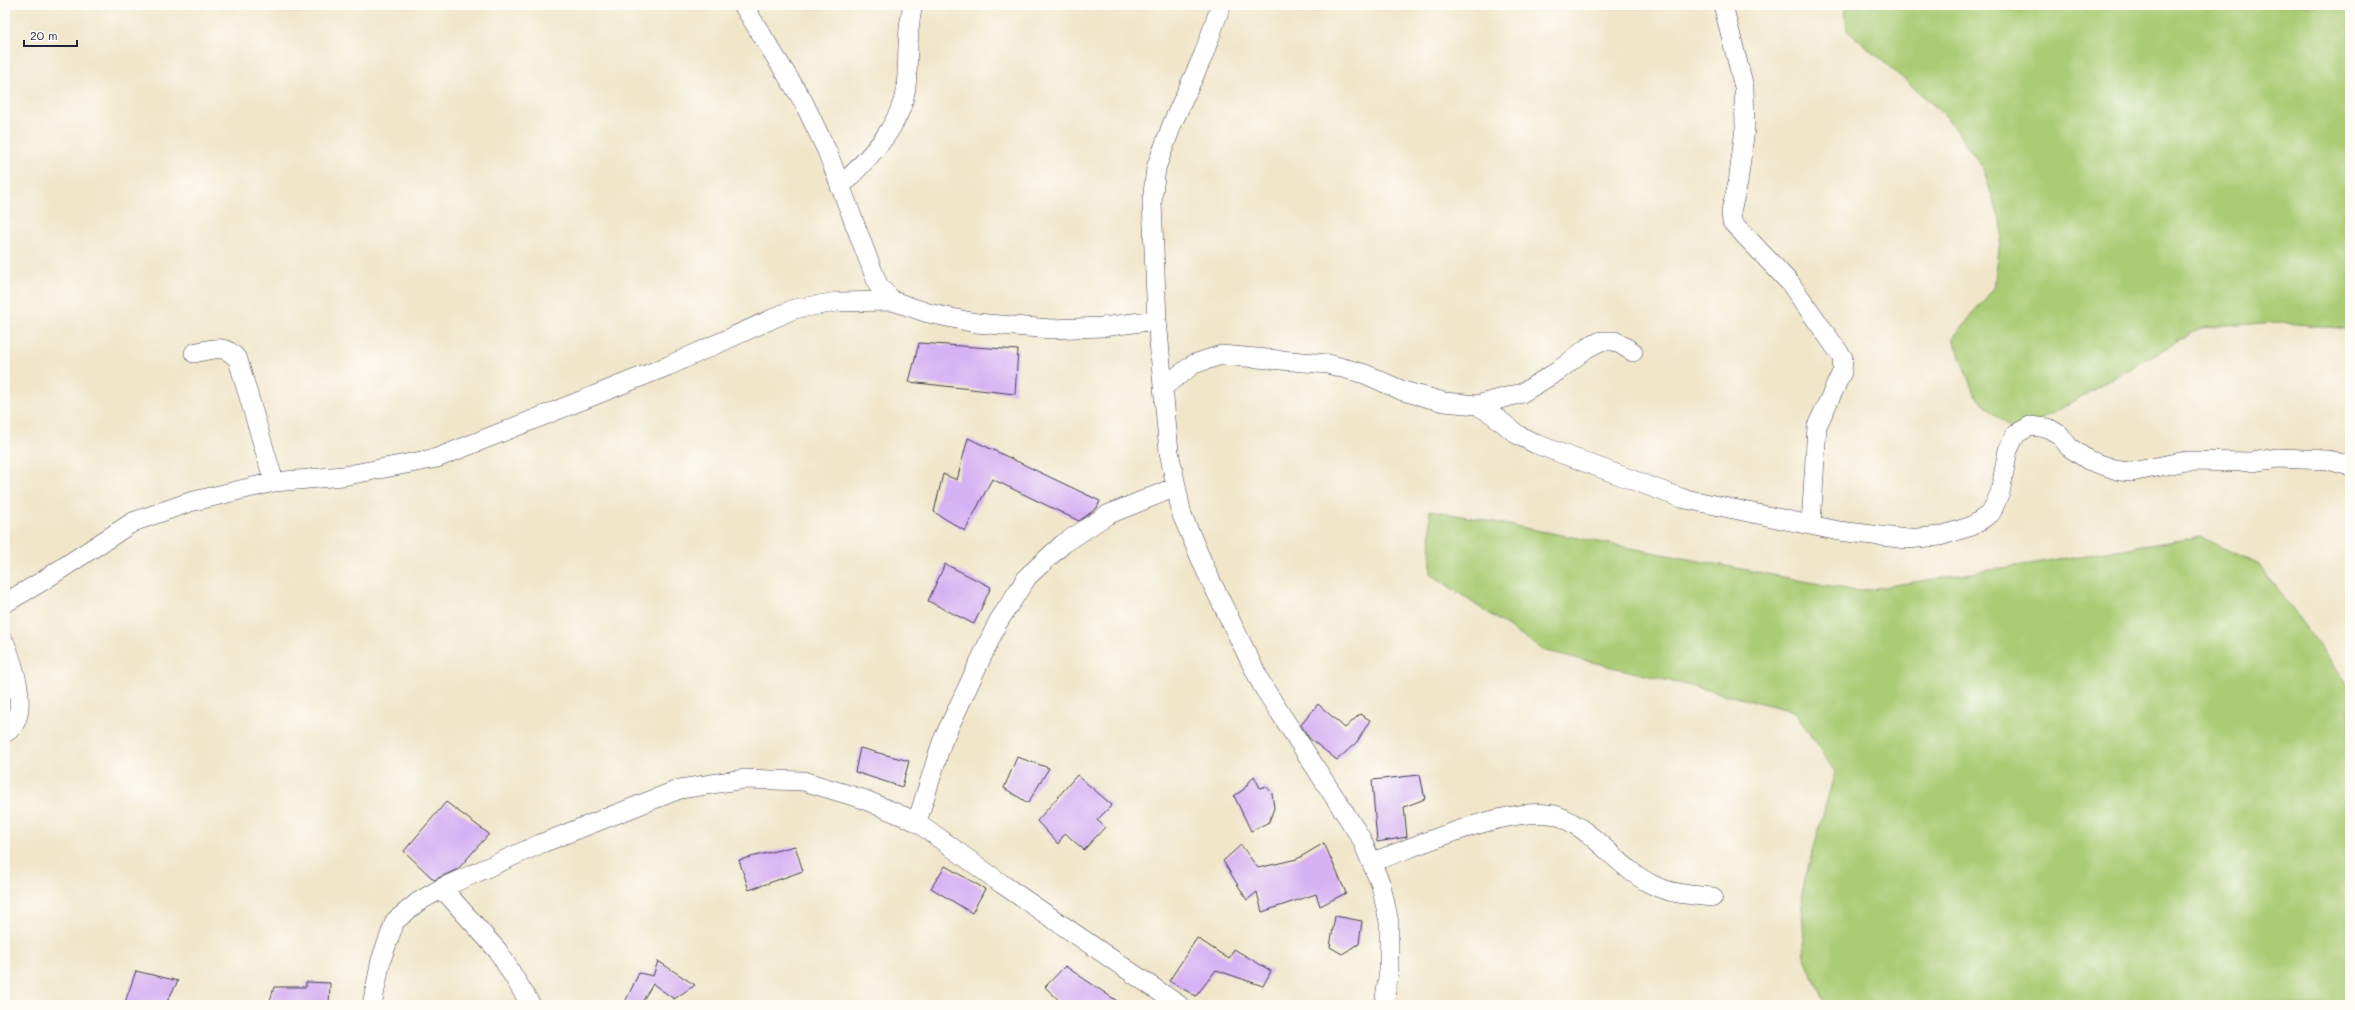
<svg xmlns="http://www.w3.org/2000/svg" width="2355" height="1010" font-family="Mali,sans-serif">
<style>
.green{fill:#aacc74;stroke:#667758}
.building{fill:#d6b1f3}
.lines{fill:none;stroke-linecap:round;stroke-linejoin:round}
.street-casing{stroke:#413f50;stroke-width:20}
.street{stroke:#fff;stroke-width:19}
</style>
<rect width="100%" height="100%" fill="#fdfcf7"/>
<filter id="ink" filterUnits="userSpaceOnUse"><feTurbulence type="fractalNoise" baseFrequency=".025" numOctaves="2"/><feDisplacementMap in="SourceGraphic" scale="8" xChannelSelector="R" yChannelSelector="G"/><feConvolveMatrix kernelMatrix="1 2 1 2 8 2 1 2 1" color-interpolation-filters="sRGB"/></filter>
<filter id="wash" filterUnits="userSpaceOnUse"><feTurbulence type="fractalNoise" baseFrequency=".012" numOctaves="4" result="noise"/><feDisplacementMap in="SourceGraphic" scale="16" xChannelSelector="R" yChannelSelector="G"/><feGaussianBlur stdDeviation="0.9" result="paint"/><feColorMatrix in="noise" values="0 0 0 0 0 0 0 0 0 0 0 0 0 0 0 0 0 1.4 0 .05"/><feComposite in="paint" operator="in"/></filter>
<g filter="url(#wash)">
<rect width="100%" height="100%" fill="#f1e6ca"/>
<path class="green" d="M1845,5H2350V329L2276,322L2201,328L2016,434L1975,396L1953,338L1994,288L2002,226L1983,168L1944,114L1847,30Z
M1430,510L1857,591L2200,537L2259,564L2350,688V1005H1825L1805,958L1801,893L1835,772L1794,711L1542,650L1431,574Z"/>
<g id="blocks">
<path class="building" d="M919,343L1018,350L1015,394L909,382Z
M968,438L1100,501L1097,508L1079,521L992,479L965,531L934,512L943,474L957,480Z
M945,564L991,587L974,624L928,601Z
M1318,704L1345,728L1360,714L1370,720L1357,742L1337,760L1309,738L1301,725Z
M860,748L909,761L902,787L855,772Z
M1017,757L1049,768L1028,803L1004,788Z
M1077,775L1112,805L1097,820L1105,827L1084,850L1065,833L1058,844L1037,821Z
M1420,775L1425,799L1404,807L1407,837L1377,842L1372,780Z
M1254,776L1260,788L1266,786L1272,793L1274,808L1269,822L1251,831L1234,796L1243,790Z
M446,802L489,834L458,869L434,880L404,851Z
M1324,843L1346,893L1320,906L1316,894L1262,912L1257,892L1247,900L1223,861L1241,845L1258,868L1297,859Z
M795,846L803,871L749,890L739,860Z
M945,866L985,889L972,913L931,888Z
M1335,916L1362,921L1359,944L1342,954L1330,947Z
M1197,938L1229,959L1234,949L1271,971L1263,986L1216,970L1196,996L1169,981Z
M658,961L695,985L674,999L653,984L640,1005H632L626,1000L639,973L653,976Z
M1065,966L1123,1005H1064L1045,987Z
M136,971L178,981L165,1005H124Z
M306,982L330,983L329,1005H269L274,987H306Z"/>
</g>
</g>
<g filter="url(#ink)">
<use href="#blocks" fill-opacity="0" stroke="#413f50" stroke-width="1"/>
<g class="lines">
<g class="street-casing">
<path id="street" d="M743,5L803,101L827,151L878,285L893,301
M1221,5L1203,56L1173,122L1156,168L1152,202L1157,320L1169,452L1182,515L1207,573L1262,685L1361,838L1381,885L1389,922V971L1384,1005
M1723,5L1744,87L1745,128L1738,183L1731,211L1732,222L1790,283L1843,358L1842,372L1817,426L1811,525
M840,187C867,159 901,128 906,87C909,60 906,31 913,5
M194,353C212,349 225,343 238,360L274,482
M1163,387L1194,364L1221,355L1328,364L1365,374L1403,391L1444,402L1477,405L1492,414L1518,435L1536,444L1681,498L1839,531L1907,539L1940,536L1972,526L1991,513L2000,493L2008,450L2016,434L2030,426L2048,428L2060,435L2069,447L2088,460L2120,471L2132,472L2186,461L2252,462L2278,458L2328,460L2350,466
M1477,405L1522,393L1558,371L1587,348L1601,341H1615L1633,352
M5,603L41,582L133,522L190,502L274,482L343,476L437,458L668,366L794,309L837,302L893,301L928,313L976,323L1051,329L1102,327L1157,320
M5,643C13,664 27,703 14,725C12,728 8,731 5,733
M917,822L942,742L998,622L1028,576L1063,544L1107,515L1176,487
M1372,862C1418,846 1509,805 1555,815C1561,816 1567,820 1572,823C1601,839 1621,869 1651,884C1670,894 1691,895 1713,897
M442,888L498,951L531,1005
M372,1005L381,960L395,921L418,902L442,888L540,844L680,789L744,779L803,781L863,799L917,822L1002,884L1179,1005"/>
</g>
<use href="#street" class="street"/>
</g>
</g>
<rect width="2355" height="1010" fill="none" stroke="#fdfcf7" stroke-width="20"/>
<path d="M24 40v6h53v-6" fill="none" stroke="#22223b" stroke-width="2"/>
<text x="30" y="40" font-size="12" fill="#22223b" stroke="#fdfcf7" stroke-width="3" paint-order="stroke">20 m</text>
</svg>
